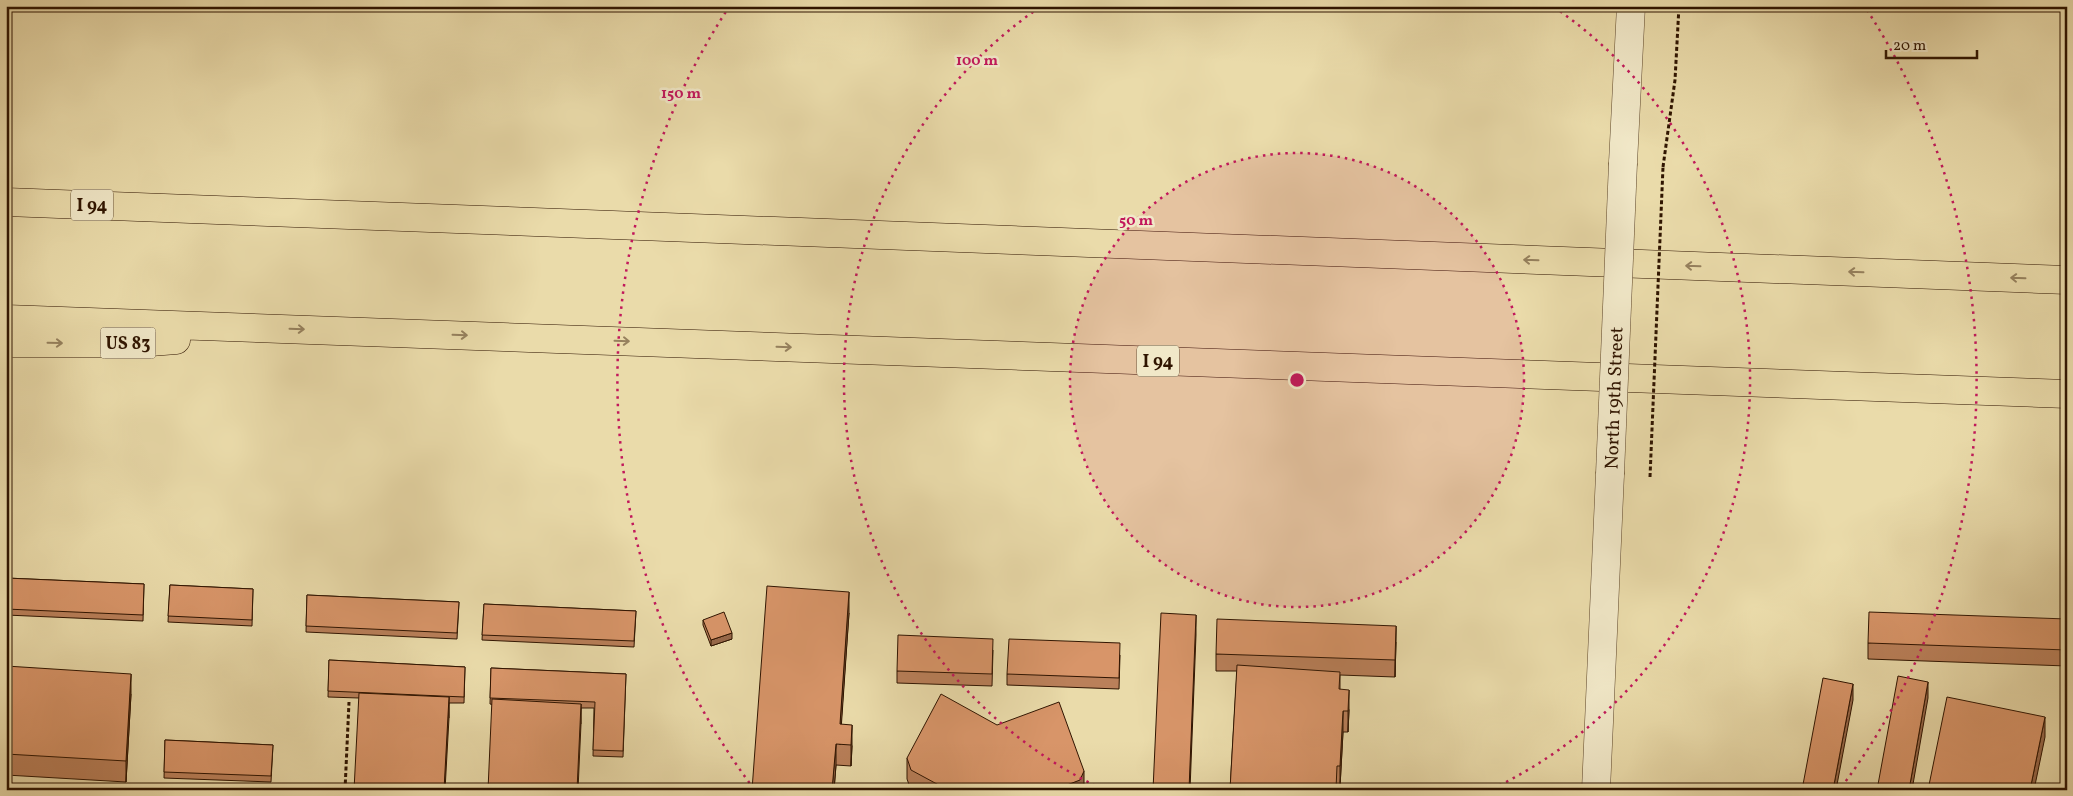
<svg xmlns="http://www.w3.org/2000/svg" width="2073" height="796" font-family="Vollkorn,serif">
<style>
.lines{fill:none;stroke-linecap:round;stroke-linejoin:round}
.tertiary-casing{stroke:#5e462a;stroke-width:29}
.motorway-casing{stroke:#2f1400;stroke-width:29}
.path{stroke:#2f1400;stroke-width:3;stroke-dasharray:4 2.5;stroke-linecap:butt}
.tertiary{stroke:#f1e8c8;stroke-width:28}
.motorway{stroke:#eadbaa;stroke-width:28}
.tertiary-bridge-casing{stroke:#5e462a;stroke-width:29;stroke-linecap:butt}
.path-bridge{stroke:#2f1400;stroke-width:3;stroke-dasharray:4 2.5;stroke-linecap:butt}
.tertiary-bridge{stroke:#f1e8c8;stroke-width:28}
.wall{fill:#ba805a;stroke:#2f1400}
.shaded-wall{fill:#97684a;stroke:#2f1400}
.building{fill:#d89569;stroke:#2f1400}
.oneway{stroke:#96815e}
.ring{fill:none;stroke:#c2185b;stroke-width:2.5;stroke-dasharray:2.5 5}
.labels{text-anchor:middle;stroke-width:5;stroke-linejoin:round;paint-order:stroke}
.shield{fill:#f1e8c8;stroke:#69543c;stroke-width:1}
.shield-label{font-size:18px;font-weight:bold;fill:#2f1400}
.street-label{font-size:19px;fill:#2f1400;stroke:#f1e8c8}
.centre{fill:#c2185b;stroke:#f1e8c8;stroke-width:2.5}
.ring-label{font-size:15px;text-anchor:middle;font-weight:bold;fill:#c2185b;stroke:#f1e8c8;stroke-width:5;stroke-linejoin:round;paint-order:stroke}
</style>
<rect width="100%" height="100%" fill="#eadbaa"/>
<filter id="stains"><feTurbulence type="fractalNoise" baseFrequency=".004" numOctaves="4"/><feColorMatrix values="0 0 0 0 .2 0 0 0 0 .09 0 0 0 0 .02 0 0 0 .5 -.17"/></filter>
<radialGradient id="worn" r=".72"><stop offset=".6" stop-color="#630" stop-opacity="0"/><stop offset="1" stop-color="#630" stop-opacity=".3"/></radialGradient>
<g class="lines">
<g class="tertiary-casing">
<path id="tertiary" d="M1623,163L1631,6
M1596,790L1610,474"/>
</g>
<g class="motorway-casing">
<path id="motorway" d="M6,202L2067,280
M6,319L2067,394
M6,343H137L176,340"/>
</g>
<path class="path" d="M1663,167L1675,80L1679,6
M345,790L349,702"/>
<use href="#tertiary" class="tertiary"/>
<use href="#motorway" class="motorway"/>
<g class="tertiary-bridge-casing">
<path id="tertiary-bridge" d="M1610,474L1623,163"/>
</g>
<path class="path-bridge" d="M1650,477L1663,167"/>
<use href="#tertiary-bridge" class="tertiary-bridge"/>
</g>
<path class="wall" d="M6,578L144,584L143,621L6,615Z
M170,585L253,589L252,626L168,622Z
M307,595L459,602L457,639L306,632Z
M484,604L636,611L634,647L482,640Z
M849,613L841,724L852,746L851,766L836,765L834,790H752Z
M2067,619V666L1868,659V643Z
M703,620L732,639L711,646L703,625Z
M1396,642L1395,677L1340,675V689L1349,710L1348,732H1343L1340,787H1337V789L1230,790L1237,671H1216V654Z
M993,650L992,686L897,683V671Z
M1120,655L1119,689L1007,685V674Z
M329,660L465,667L464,703H449V718L359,698L328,697Z
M6,666L131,694L126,782L6,775Z
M491,668L626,674L623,757L593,756L594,708H581V724L490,704Z
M165,740L273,745L271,782L164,778Z
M907,758L1084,790H911L907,779Z"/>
<path class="shaded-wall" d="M849,592V613L840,745V724Z
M1196,615V635L1190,790H1189Z
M1396,626V642L1395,677V660Z
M732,633V639L711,646V640Z
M131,674V694L126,782V761Z
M1928,682V698L1912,790H1909Z
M1853,684V700L1836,790H1833Z
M1349,690V710L1348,732V711Z
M449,697V718L445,790H444Z
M581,704V724L578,790H577Z
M1343,711V732L1340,787V766Z
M2045,717V737L2034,790H2030Z
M852,725V746L851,766V745Z
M836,744V765L834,790H832Z
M1084,771V790H1054Z"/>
<path class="building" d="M6,578L144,584L143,615L6,609Z
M170,585L253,589L252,620L168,616Z
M767,586L849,592L840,724L852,725L851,745L836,744L832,790H752Z
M307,595L459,602L457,633L306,626Z
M484,604L636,611L634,641L482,635Z
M724,612L732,633L711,640L703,620Z
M1869,612L2067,619V650L1868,643Z
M1161,613L1196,615L1189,790H1153Z
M1217,619L1396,626L1395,660L1216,654Z
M898,635L993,639L992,674L897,671Z
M1009,639L1120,643L1119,678L1007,674Z
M329,660L465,667L464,697L328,691Z
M1237,665L1340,672L1339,689L1349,690L1348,711H1343L1340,766H1337L1336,789L1341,790H1230Z
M6,666L131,674L126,761L6,754Z
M491,668L626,674L623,751L593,750L595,702L490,698Z
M1898,676L1928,682L1909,790H1877Z
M1823,678L1853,684L1833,790H1802Z
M359,693L449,697L444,790H354Z
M941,694L997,725L1059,702L1084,771L1080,780L1054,790H948L911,770L907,758Z
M1947,697L2045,717L2030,790H1928Z
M492,699L581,704L577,790H488Z
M165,740L273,745L271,776L164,772Z"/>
<defs><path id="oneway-shaft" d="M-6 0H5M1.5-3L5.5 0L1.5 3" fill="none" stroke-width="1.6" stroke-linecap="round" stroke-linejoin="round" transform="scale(1.25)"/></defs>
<g class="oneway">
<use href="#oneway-shaft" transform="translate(1531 260) rotate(-178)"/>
<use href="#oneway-shaft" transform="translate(1693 266) rotate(-178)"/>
<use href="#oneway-shaft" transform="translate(1856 272) rotate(-178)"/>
<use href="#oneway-shaft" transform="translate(2018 278) rotate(-178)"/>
<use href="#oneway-shaft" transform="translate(297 329) rotate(2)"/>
<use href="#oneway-shaft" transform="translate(460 335) rotate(2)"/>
<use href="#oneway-shaft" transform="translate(622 341) rotate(2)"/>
<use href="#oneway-shaft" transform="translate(55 343) rotate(1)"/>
<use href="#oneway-shaft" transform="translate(784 347) rotate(2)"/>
</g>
<circle cx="1297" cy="380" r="227" fill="#c2185b" fill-opacity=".12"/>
<g class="ring">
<circle cx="1297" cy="380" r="227"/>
<path d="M1102 789A453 453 0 0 1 1040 7M1554 7A453 453 0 0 1 1492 789"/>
<path d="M754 789A680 680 0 0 1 727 10M1867 10A680 680 0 0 1 1840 789"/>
</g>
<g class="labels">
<g class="shield">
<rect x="71" y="189.5" width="42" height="31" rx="4"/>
<rect x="100.5" y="327.5" width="55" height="31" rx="4"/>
<rect x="1137" y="345.5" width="42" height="31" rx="4"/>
</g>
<g class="shield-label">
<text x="92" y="211">I 94</text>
<text x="128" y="349">US 83</text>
<text x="1158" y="367">I 94</text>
</g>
<g class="street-label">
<text transform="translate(1613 398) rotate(-88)" y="7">North 19th Street</text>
</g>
</g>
<circle cx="1297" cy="380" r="8" class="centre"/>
<g class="ring-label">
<text x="977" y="65">100 m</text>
<text x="681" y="98">150 m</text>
<text x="1136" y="225">50 m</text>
</g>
<rect width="2073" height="796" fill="none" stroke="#eadbaa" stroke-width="25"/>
<rect x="8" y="8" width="2058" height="781" fill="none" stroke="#2f1400" stroke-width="2.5"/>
<rect x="12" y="12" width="2048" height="771" fill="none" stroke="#2f1400"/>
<path d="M1886 50v8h91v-8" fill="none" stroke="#2f1400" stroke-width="2.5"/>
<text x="1893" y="50" font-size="15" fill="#2f1400" stroke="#f1e8c8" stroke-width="4" paint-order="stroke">20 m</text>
<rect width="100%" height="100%" filter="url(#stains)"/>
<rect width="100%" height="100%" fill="url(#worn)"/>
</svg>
